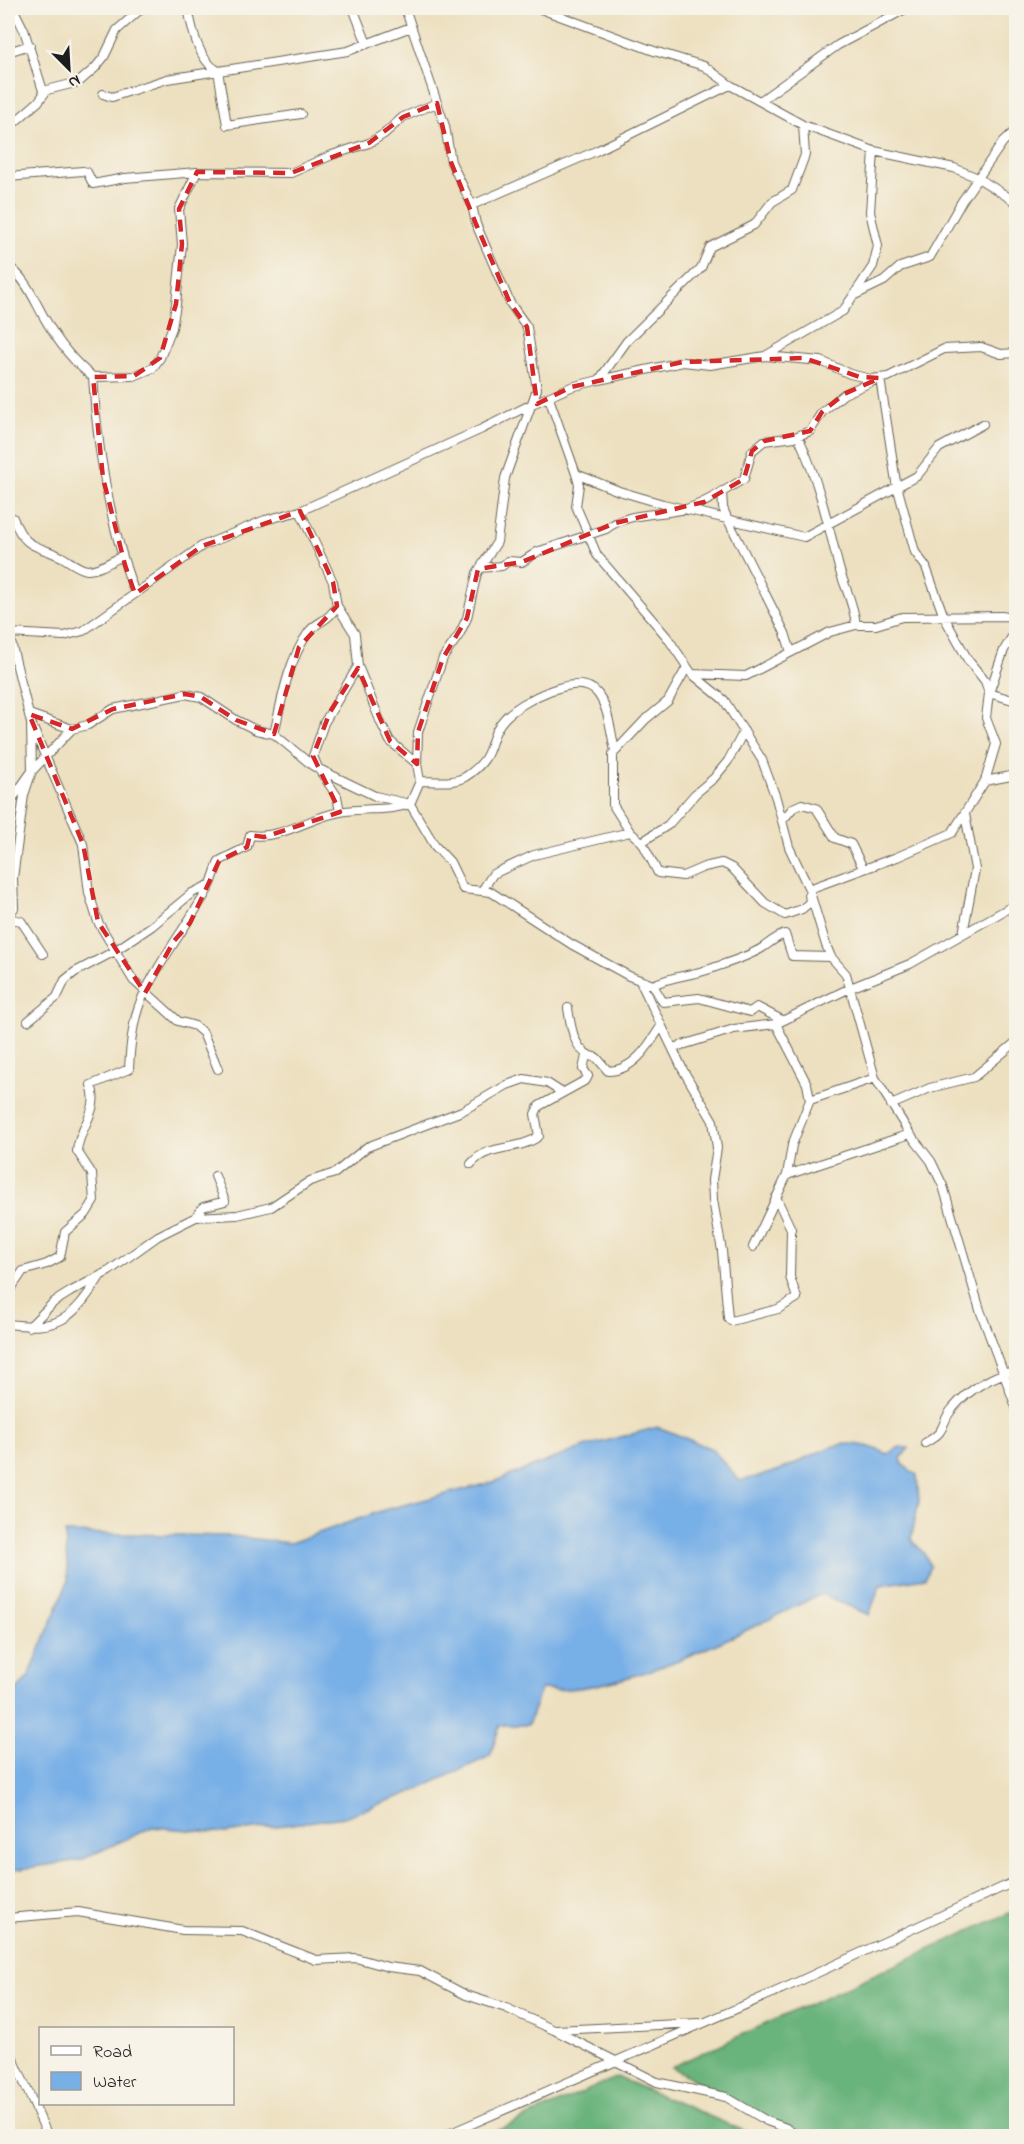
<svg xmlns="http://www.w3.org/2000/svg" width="1024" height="2144" font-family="'Indie Flower',sans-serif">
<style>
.forest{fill:#69b37b;stroke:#42684c;stroke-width:1.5}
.water{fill:#77afe7;stroke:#4a6682;stroke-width:1.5}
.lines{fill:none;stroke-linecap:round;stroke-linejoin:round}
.minor-casing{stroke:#656155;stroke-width:10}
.minor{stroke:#fff;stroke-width:8}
.marked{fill:none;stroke:#d62828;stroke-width:4.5;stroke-dasharray:12 8;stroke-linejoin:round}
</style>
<rect width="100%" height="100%" fill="#f7f3e8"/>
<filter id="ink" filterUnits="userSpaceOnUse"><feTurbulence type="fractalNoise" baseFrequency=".0167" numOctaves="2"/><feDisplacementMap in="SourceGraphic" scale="12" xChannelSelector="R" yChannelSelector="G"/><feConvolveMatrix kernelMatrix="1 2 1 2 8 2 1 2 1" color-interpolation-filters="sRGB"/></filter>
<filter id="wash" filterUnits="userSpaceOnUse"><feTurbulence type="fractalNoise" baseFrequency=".008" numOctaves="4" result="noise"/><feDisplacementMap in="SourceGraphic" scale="24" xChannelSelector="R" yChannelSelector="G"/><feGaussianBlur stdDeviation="1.35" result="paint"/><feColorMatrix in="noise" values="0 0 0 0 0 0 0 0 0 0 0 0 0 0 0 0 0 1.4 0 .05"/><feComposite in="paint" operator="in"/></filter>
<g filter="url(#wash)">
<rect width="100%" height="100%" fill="#ede0c0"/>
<path class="forest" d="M1016,1910V2136H796L671,2067Z
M617,2077L756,2136H485Z"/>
<path class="water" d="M658,1427L712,1449L740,1481C754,1477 771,1474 785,1468C826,1450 843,1432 888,1454L900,1447L909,1448L901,1458L903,1465L917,1475L919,1501L911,1539L926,1556L930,1566L925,1578L880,1585L869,1615L821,1594C747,1630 622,1697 541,1689L528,1725H500L490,1756L415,1791L344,1817L225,1833L152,1827L81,1860L8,1871V1701L29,1676L68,1581L65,1533L231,1536L290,1543L384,1510L493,1482L587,1446Z"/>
</g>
<g filter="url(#ink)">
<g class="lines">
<g class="minor-casing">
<path id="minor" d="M13,8L24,30L44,94
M188,8C192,29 198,60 218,71
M353,8L367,44
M538,8L654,51L704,66L730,85L803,125L874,151L954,168L978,178L1016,202
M8,52L30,45
M218,71L227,125L301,114
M103,94L112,97L167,79L348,51L411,27
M760,101L838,45L907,8
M8,128L38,102L47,90L79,82L95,68L104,57L117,30L142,8
M8,177L83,171L87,172L93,184L125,178L197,172
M472,205L596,151L730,85
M8,266C26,278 34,300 45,319C58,342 72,361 93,377C97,450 110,525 135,594
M853,296L884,281L900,267L930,257L962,201L1003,142L1016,130
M765,356L843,311L873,266L878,246L870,212L874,151
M93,377L134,376L153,368L160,358L172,328L176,304L182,244L179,209L197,172L291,173L332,155L369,143L384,134L403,117L437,103
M599,380L627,341L701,268L710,247L754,225L772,202L792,190L805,155L803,125
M549,398L576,474L579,485L576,506L597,555L667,637L692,674L724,700L762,760L776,798L789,847L809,889L826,945L831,957L846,974L875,1078L910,1134L931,1161L943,1186L980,1310L1016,1407
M798,436C818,479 828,523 839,568C845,588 854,604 856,625
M576,474L619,491L663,504L804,537L917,476L939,448L983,424
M722,491L723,508L728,520L785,633L791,652
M300,511L333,582L337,606L355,634L358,666L381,723L390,741L417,764
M8,517L13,518C26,551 36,544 62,557C69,561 79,569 87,570C99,570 112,561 122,556
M480,568L502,566L508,561L522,562L537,552L606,529C630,511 659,516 686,509C707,503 726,489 744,479L752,451L764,441L795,437L810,431L822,412L844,394L880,378L896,482L915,552L926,567L944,617L968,660L985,681L989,693L986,718L996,744L985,781L952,833L897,857L809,889
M8,630L31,723L32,771L8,805
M1016,630L1004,650L989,693L1016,701
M8,633L64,636L83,631L202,546L265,520L300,511L482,429L532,404L571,387L599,380L683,362L710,365L765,356L821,361L850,374L871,379L888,377L944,349L981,347L1001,354L1016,353
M692,674L746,676L830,632L856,625H876L902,617L1007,616L1016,618
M29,714L72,729L88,725L113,709L185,694L201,697L236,720L256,730L274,734L313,766L375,796L410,804L435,846L450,862L463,889L491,892L571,944L629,976L653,985L663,1002L699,998L750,1012L757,1007L782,1020
M31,723L83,844L89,893L98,922L133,980L178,1021L195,1026L203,1033L218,1069
M274,734C282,700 287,663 308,633C316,621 327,623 337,606
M420,781C433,781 453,784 465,777C499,755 485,739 505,718C520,702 580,669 598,694C609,709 611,733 615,751
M985,781L1016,775
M340,812L337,796L318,768L313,756L324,723L358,666
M782,821L793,808L802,804L816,808L835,838L851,844L863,868
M630,832L613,805V754L645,720L668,701L687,667
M642,842L668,825L695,794L714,778L728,761L744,731
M483,889L493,874L534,855L630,832L642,842L658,873L683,876L704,867L722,863L732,868L765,903L785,915L802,909L810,902L809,894
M8,916L14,908L13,878L24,795L32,771L72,729
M8,918L21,921L43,954
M963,934L975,869L965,814
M640,981L683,1070L713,1121L717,1148L712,1180L713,1200L722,1251L728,1318L731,1321L778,1309L797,1298L790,1277L791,1229L776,1197
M653,985C671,976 690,976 710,969C726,963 748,957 762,948C771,942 774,938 785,934L792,956L831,957
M568,1008C571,1028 574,1054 597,1058L608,1071C634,1071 649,1045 661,1026
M28,1021L57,997L65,980L75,972L113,952L152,926L192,893L211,884L219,861L247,847L250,835C281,840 310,817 340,812C364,807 387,812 410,804L420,781L417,764L418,732L443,658L459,635L467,618L477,573L497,542L505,478L537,389L527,327L510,303L476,224L472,205L451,162L445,126L405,8
M673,1048L734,1029L776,1024L848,989L910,964L1016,904
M810,1100L875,1078
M891,1105L930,1088L974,1077L1016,1042
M471,1164C488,1143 518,1152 539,1136L535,1114L539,1106L586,1080L588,1076L583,1069L586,1056
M787,1175L910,1134
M196,1217L237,1215L271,1207L310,1181L335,1173L367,1147L462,1111L507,1085L524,1079L547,1083L561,1092
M753,1247L787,1175L792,1145L810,1100L807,1084L776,1024
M8,1293L23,1271L47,1264L60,1257L65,1232L86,1214L94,1201L92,1174L77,1151C79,1127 101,1110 91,1085L129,1069C130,1046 133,1017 143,996C162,956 190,922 211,884
M8,1324C59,1330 71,1321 99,1278
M29,1327L54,1302L70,1292L109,1271L158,1236L196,1217L203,1207L225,1201L215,1176
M925,1443C950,1429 938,1425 953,1408C968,1390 994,1374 1016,1371
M8,1918L78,1912L183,1930L242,1931L316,1960L356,1958L388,1967L420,1971L466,1995L506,2008L554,2030L657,2082L726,2097L767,2121L786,2128L797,2136
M556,2030L699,2023
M8,2047L48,2136
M444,2136L791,1985L1016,1881"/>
</g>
<use href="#minor" class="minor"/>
</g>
</g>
<path class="marked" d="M437,103L451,162L476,224L510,303L527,327L537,404L571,387L683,362L804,358L860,377L880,378L844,394L822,412L810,431L764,441L752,451L744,479L704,502L615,523L522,562L478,569L467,618L443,658L418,732L417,764L390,741L358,668L330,712L313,756L340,812L264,837L250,835L247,847L219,861L190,923L174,941L145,993L98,922L83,844L29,714L72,729L113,709L185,694L201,697L236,720L274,734L299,647L337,606L333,582L300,511L202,546L135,594L125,565L103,478L93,377L134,376L160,358L176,304L182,244L179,209L197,172L291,173L369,143L403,117Z"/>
<rect width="1024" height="2144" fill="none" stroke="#f7f3e8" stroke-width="30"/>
<rect x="39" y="2027" width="195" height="78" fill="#f7f3e8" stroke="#9f9d96" stroke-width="1.5"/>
<rect x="51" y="2046" width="30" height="9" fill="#ffffff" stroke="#9f9d96" stroke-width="1.5"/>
<text x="93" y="2057" font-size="18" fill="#1c1c1c">Road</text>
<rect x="51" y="2072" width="30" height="18" fill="#77afe7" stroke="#9f9d96" stroke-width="1.5"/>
<text x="93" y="2087" font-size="18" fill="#1c1c1c">Water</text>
<g transform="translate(69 69) rotate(156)" stroke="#f7f3e8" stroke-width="4.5" paint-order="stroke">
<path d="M0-4.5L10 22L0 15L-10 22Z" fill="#1c1c1c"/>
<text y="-9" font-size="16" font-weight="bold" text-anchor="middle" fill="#1c1c1c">N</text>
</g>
</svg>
